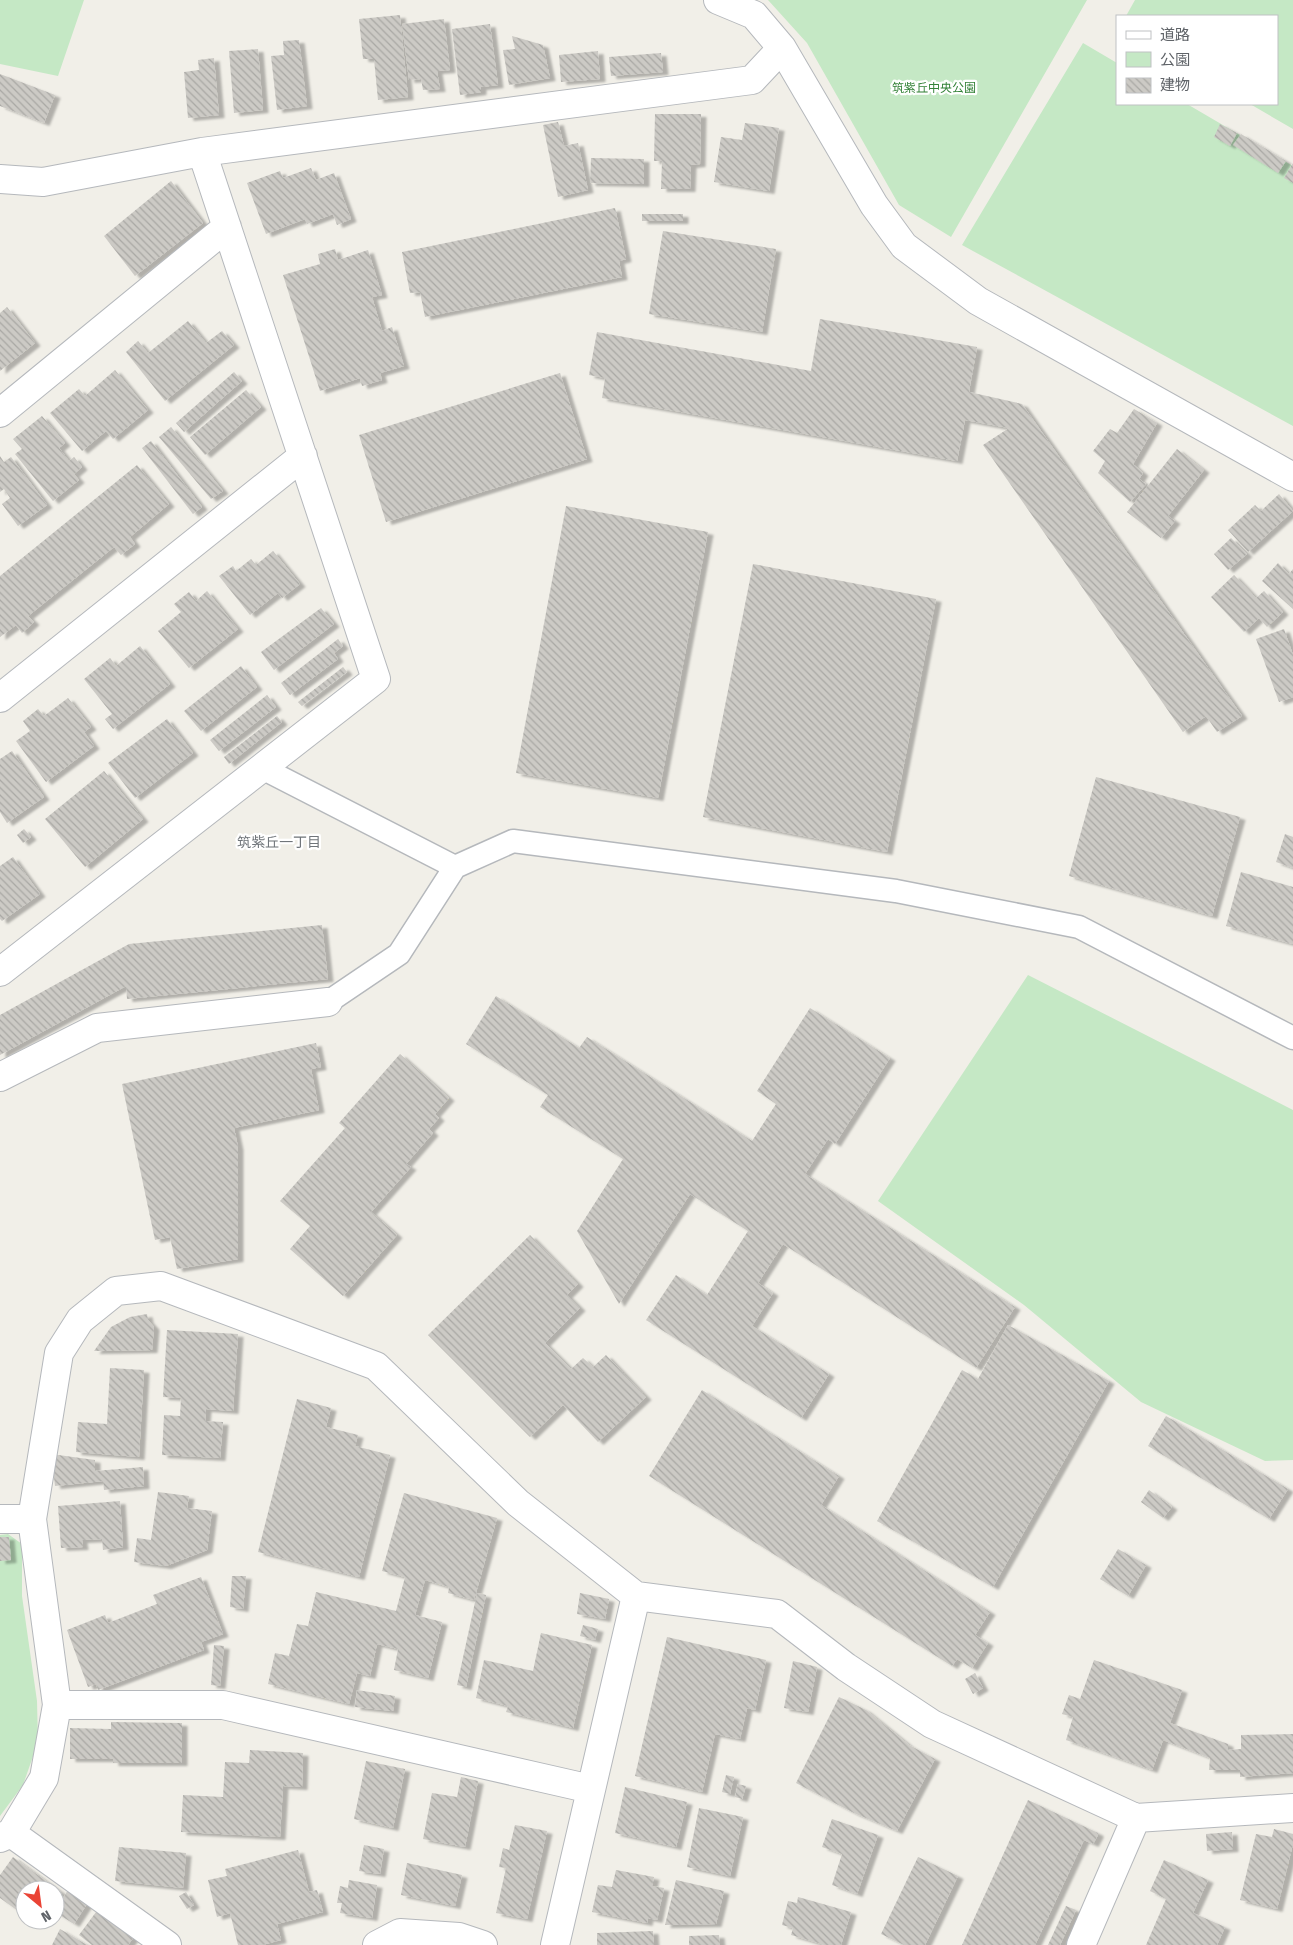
<svg xmlns="http://www.w3.org/2000/svg" width="1293" height="1945" font-family="'Fira Sans Condensed','Noto Sans JP',sans-serif">
<style>
.green{fill:#c5e8c5}
.building{fill:url(#building-back-hatch);filter:url(#shadow)}
.lines{fill:none;stroke-linecap:round;stroke-linejoin:round}
.lane-casing{stroke:#b5b8bc;stroke-width:25}
.street-casing{stroke:#b5b8bc;stroke-width:30}
.lane{stroke:#fff;stroke-width:22}
.street{stroke:#fff;stroke-width:28}
.labels{text-anchor:middle;stroke-width:4.5;stroke-linejoin:round;paint-order:stroke}
.park-label{font-size:12px;fill:#348238;stroke:#fff}
.neighbourhood-label{font-size:14px;fill:#70757a;stroke:#fff}
</style>
<defs>
<pattern id="building-back-hatch" width="6" height="6" patternUnits="userSpaceOnUse" patternTransform="scale(1.25)"><rect width="6" height="6" fill="#cccac5"/><path d="M-1 5l2 2M0 0l6 6M5-1l2 2" fill="none" stroke="#a9a8a4"/></pattern>
<filter id="shadow"><feDropShadow dx="5.5" dy="3" stdDeviation="1" flood-color="#0004"/></filter>
</defs>
<rect width="100%" height="100%" fill="#f1efe8"/>
<path class="green" d="M0,0H84L58,76L0,64Z
M768,0H1087L951,237L899,205L807,43Z
M1135,0H1293V129L1250,104H1277V16H1126Z
M1083,43L1117,63V104H1187L1293,166V426L962,245Z
M1028,975L1293,1110V1460L1265,1461L1141,1402L1024,1305L878,1201Z
M8,1534L22,1544V1596L37,1701L38,1742L23,1785L0,1816V1535Z"/>
<path class="building" d="M400,15L408,97L378,100L374,59H363L359,19Z
M444,19L450,70L437,71L440,89L423,90L421,79L409,80L402,24Z
M490,24L498,85L481,87V92L460,95L452,29Z
M512,36L543,45L550,78L509,85L503,50L515,49Z
M299,40L307,106L277,110L271,56L284,55L283,41Z
M258,49L263,110L234,113L229,51Z
M598,51L600,79L561,82L559,55Z
M661,53L663,72L611,76L609,57Z
M214,58L219,115L188,118L184,72L199,70L198,60Z
M0,74L55,95L44,123L0,106Z
M655,114H701L700,164L691,165L690,189H661L662,161H654Z
M558,122L564,146L578,143L588,190L558,197L543,125Z
M745,123L779,128L769,191L714,182L721,137L742,140Z
M1220,124L1237,133L1230,146L1214,137Z
M1241,134L1286,161L1278,173L1233,145Z
M591,158L644,159V184L590,183Z
M1293,163V183L1284,178Z
M311,168L316,180L334,173L351,219L337,225L333,214L307,224L305,219L266,234L247,183L280,171L283,178Z
M171,181L203,223L135,276L104,236Z
M615,208L626,259L619,261L622,277L425,317L420,292L410,293L402,252Z
M642,214H683V221H642Z
M663,231L776,249L762,332L649,314Z
M335,249L338,260L368,250L382,295L372,297L382,331L392,327L404,366L380,373L382,380L362,386L360,378L320,391L283,275L320,264L318,254Z
M7,307L35,343L0,371V313Z
M820,319L977,347L969,392L1022,404L1242,716L1217,732L1206,716L1183,732L983,445L1009,428L965,420L957,461L602,398L605,378L589,375L597,332L811,371Z
M188,321L206,343L222,331L234,345L165,401L126,352L138,341L148,353Z
M115,370L148,410L113,439L106,431L82,451L50,413L79,389L85,396Z
M234,372L242,381L184,432L176,423Z
M560,373L587,459L386,522L359,435Z
M246,390L261,407L205,455L190,437Z
M1134,409L1157,423L1133,464L1143,473L1139,479L1146,484L1130,502L1098,473L1105,461L1093,451L1110,429L1117,433Z
M42,416L65,443L59,448L69,461L74,457L82,467L74,474L79,480L53,501L15,454L22,449L13,439Z
M171,427L223,491L211,499L159,437Z
M151,441L202,507L193,514L142,448Z
M1177,449L1204,470L1168,516L1175,521L1161,538L1127,512Z
M0,456L4,462L11,457L47,505L18,526L2,504L10,498L4,489L0,492Z
M137,465L169,504L130,537L135,544L121,555L114,547L28,616L34,622L22,633L16,625L0,637V576Z
M1279,494L1293,511L1248,552L1228,530L1255,505L1261,511Z
M566,506L708,532L658,798L516,773Z
M1231,538L1247,554L1228,570L1214,554Z
M273,551L300,584L282,598L278,593L250,615L219,576L233,566L236,571L251,559L256,565Z
M1278,563L1289,574L1293,569V609L1262,581Z
M753,564L936,599L887,852L703,817Z
M1234,575L1256,598L1264,591L1283,612L1267,627L1259,618L1244,632L1211,597Z
M207,591L238,629L189,668L158,631L181,612L174,604L189,592L196,601Z
M321,608L334,624L274,670L261,652Z
M1284,629L1293,655V697L1279,702L1256,639Z
M338,639L343,646L334,653L338,659L290,695L281,683Z
M140,646L170,684L113,729L105,719L112,714L84,679L110,658L116,666Z
M241,666L257,687L201,731L184,711Z
M343,667L347,672L302,706L298,702Z
M267,695L276,707L219,751L210,740Z
M68,698L91,727L84,732L94,746L46,782L16,741L30,731L23,721L38,709L44,716Z
M277,716L282,722L229,764L224,757Z
M167,719L193,753L135,798L108,763Z
M12,751L44,797L7,823L0,812V759Z
M104,771L143,819L85,867L45,819Z
M1096,777L1240,817L1212,916L1069,876Z
M24,829L31,837L23,843L17,835Z
M1285,834L1293,837V868L1276,862Z
M13,857L40,894L2,921L0,919V866Z
M1241,872L1293,887V944L1226,926Z
M322,925L328,979L127,999L126,986L0,1055V1015L129,944Z
M496,996L579,1048L587,1037L752,1141L776,1104L757,1091L810,1008L890,1058L835,1144L828,1139L805,1174L1015,1307L976,1368L783,1244L758,1283L773,1293L752,1326L829,1374L801,1418L646,1320L676,1275L707,1295L748,1231L690,1194L619,1304L577,1231L623,1159L540,1107L548,1095L466,1044Z
M316,1043L321,1067L311,1069L319,1110L234,1128L238,1147V1259L177,1269L170,1237L155,1240L122,1084Z
M400,1054L449,1098L435,1114L439,1118L429,1129L433,1133L406,1164L411,1167L371,1212L397,1235L343,1296L290,1249L310,1226L280,1201L345,1128L339,1123Z
M530,1235L578,1284L567,1295L580,1308L545,1343L571,1369L583,1358L593,1367L606,1355L646,1397L598,1442L563,1405L530,1437L428,1335Z
M147,1314L148,1320L154,1327L152,1350L94,1351L111,1327L130,1317Z
M1008,1325L1109,1381L993,1587L877,1521L962,1370L978,1379Z
M167,1330L238,1334L233,1411L206,1409L205,1421L223,1422L220,1458L162,1455L164,1415L180,1416L181,1398L163,1397Z
M110,1368L144,1370L139,1457L76,1452L78,1422L107,1424Z
M702,1390L839,1476L821,1505L990,1612L975,1635L988,1643L972,1668L957,1659L952,1666L649,1476Z
M297,1399L331,1408L326,1427L358,1435L355,1446L390,1455L359,1577L258,1552Z
M1166,1416L1288,1489L1269,1519L1148,1446Z
M51,1454L95,1460V1471L143,1467L144,1486L104,1490L103,1481L55,1486Z
M1149,1490L1172,1507L1163,1518L1141,1502Z
M158,1492L189,1496L187,1508L212,1511L207,1550L166,1566L134,1562L137,1538L151,1540Z
M404,1493L497,1518L474,1600L448,1593L449,1587L425,1580L415,1615L442,1622L428,1678L394,1670L398,1649L377,1644L370,1676L357,1673L349,1704L268,1684L275,1653L289,1656L297,1624L308,1626L316,1592L396,1611L405,1577L382,1571Z
M120,1501L123,1547L103,1550L102,1539L82,1540L83,1547L61,1548L58,1506Z
M0,1537H9L11,1560L0,1561Z
M1118,1549L1146,1565L1128,1596L1100,1579Z
M232,1576H246L243,1609L230,1607Z
M201,1577L223,1634L201,1642L204,1650L98,1690L96,1684L88,1687L67,1630L105,1615L108,1623L157,1604L153,1595Z
M477,1593L486,1595L466,1687L457,1685Z
M580,1593L609,1599L605,1619L577,1614Z
M583,1625L598,1629L595,1640L580,1636Z
M541,1633L592,1645L573,1728L506,1712L508,1706L476,1698L484,1660L533,1671Z
M667,1637L766,1660L755,1710L747,1708L740,1739L715,1734L702,1792L635,1776Z
M214,1645L224,1646L220,1686L211,1685Z
M1094,1660L1182,1690L1170,1723L1228,1744V1750L1241,1749V1735L1293,1734V1773L1240,1777V1770H1209L1210,1758L1163,1740L1152,1770L1066,1740L1073,1717L1062,1714L1069,1695L1080,1699Z
M793,1661L817,1667L808,1712L784,1708Z
M975,1673L983,1688L973,1694L965,1679Z
M357,1690L395,1696L393,1711L355,1707Z
M839,1697L866,1710L909,1745L935,1759L897,1831L854,1813L796,1783Z
M111,1722L182,1723V1763H113V1759H70V1728L111,1729Z
M250,1750L303,1753L302,1787L283,1786L280,1837L181,1832L183,1795L223,1797L225,1762L249,1763Z
M366,1761L405,1769L393,1828L354,1819Z
M726,1775L734,1777L730,1794L722,1792Z
M461,1777L478,1781L465,1847L423,1839L432,1793L457,1797Z
M738,1784L746,1786L742,1799L735,1797Z
M625,1787L687,1802L676,1847L615,1833Z
M1028,1800L1098,1833V1835L1093,1844L1084,1840L1035,1945H962Z
M699,1808L743,1817L730,1876L687,1867Z
M832,1819L878,1835L857,1894L832,1885L842,1854L822,1847Z
M515,1825L547,1831L527,1919L496,1913L506,1868L499,1867L503,1848L509,1850Z
M1274,1829L1293,1834V1844L1277,1909L1240,1900L1256,1834L1272,1837Z
M1232,1832L1233,1849L1207,1851L1206,1834Z
M364,1845L384,1849L380,1874L359,1871Z
M119,1847L186,1853L183,1888L115,1881Z
M298,1850L309,1892L317,1890L323,1912L277,1924L281,1940L262,1945H238L230,1913L217,1917L208,1880L227,1876L225,1869Z
M13,1857L61,1892L55,1901V1890H25V1916L0,1898V1875Z
M918,1857L958,1876L925,1945H904L881,1934Z
M1164,1860L1208,1880L1193,1913L1225,1927L1217,1945H1146L1166,1899L1150,1891Z
M407,1863L462,1875L455,1906L401,1895Z
M616,1870L654,1877L652,1886L664,1888L657,1920L648,1918L647,1923L592,1912L598,1885L612,1887Z
M349,1880L377,1885L372,1918L340,1913L342,1903H337L340,1886L348,1888Z
M676,1880L724,1891L716,1924L665,1925Z
M69,1888L89,1901L74,1924L55,1912Z
M186,1892L194,1905L187,1909L179,1896Z
M798,1897L851,1912L841,1945H825L791,1935L793,1928L782,1925L788,1901L797,1903Z
M1066,1906L1076,1910L1060,1945H1048Z
M99,1908L136,1934L128,1945H92L79,1935Z
M60,1929L87,1945H52Z
M653,1931L654,1945H597V1933Z
M719,1935L720,1945H689V1936Z"/>
<g class="lines">
<g class="lane-casing">
<path id="lane" d="M262,768L455,867L513,841L896,891L1079,927L1293,1038
M328,1002L399,954L455,867"/>
</g>
<g class="street-casing">
<path id="street" d="M718,0L754,15L782,48
M0,179L43,182L202,152L752,80L782,48L874,205L904,246L978,301L1293,477
M0,413L227,227
M0,698L303,456
M0,972L376,679L202,152
M0,1077L97,1028L328,1002
M0,1519H32L59,1353L80,1320L116,1291L161,1286L376,1366L518,1503L636,1596L777,1614L846,1667L932,1724L1136,1818L1293,1808
M57,1705H223L591,1789
M11,1833L167,1945
M0,1838L11,1833L44,1778L57,1705L32,1519
M377,1945L400,1933L459,1937L483,1945
M555,1945L636,1596
M1081,1945L1136,1818"/>
</g>
<use href="#lane" class="lane"/>
<use href="#street" class="street"/>
</g>
<g class="labels">
<g class="park-label">
<text x="934" y="92">筑紫丘中央公園</text>
</g>
<g class="neighbourhood-label">
<text x="279" y="847">筑紫丘一丁目</text>
</g>
</g>
<rect x="1116" y="15" width="162" height="90" fill="#ffffff" stroke="#bfc1c3"/>
<rect x="1126" y="31" width="25" height="8" fill="#ffffff" stroke="#bfc1c3"/>
<text x="1160" y="40" font-size="15" fill="#5f6368">道路</text>
<rect x="1126" y="52" width="25" height="15" fill="#c5e8c5" stroke="#bfc1c3"/>
<text x="1160" y="65" font-size="15" fill="#5f6368">公園</text>
<rect x="1126" y="78" width="25" height="15" fill="url(#building-back-hatch)" stroke="#bfc1c3"/>
<text x="1160" y="90" font-size="15" fill="#5f6368">建物</text>
<g transform="translate(40 1905) rotate(151)"><circle r="24" fill="#ffffff" stroke="#bfc1c3"/>
<path d="M0-4L9 19L0 12L-9 19Z" fill="#ea4335"/>
<text y="-8" font-size="14" font-weight="bold" text-anchor="middle" fill="#5f6368">N</text>
</g>
</svg>
